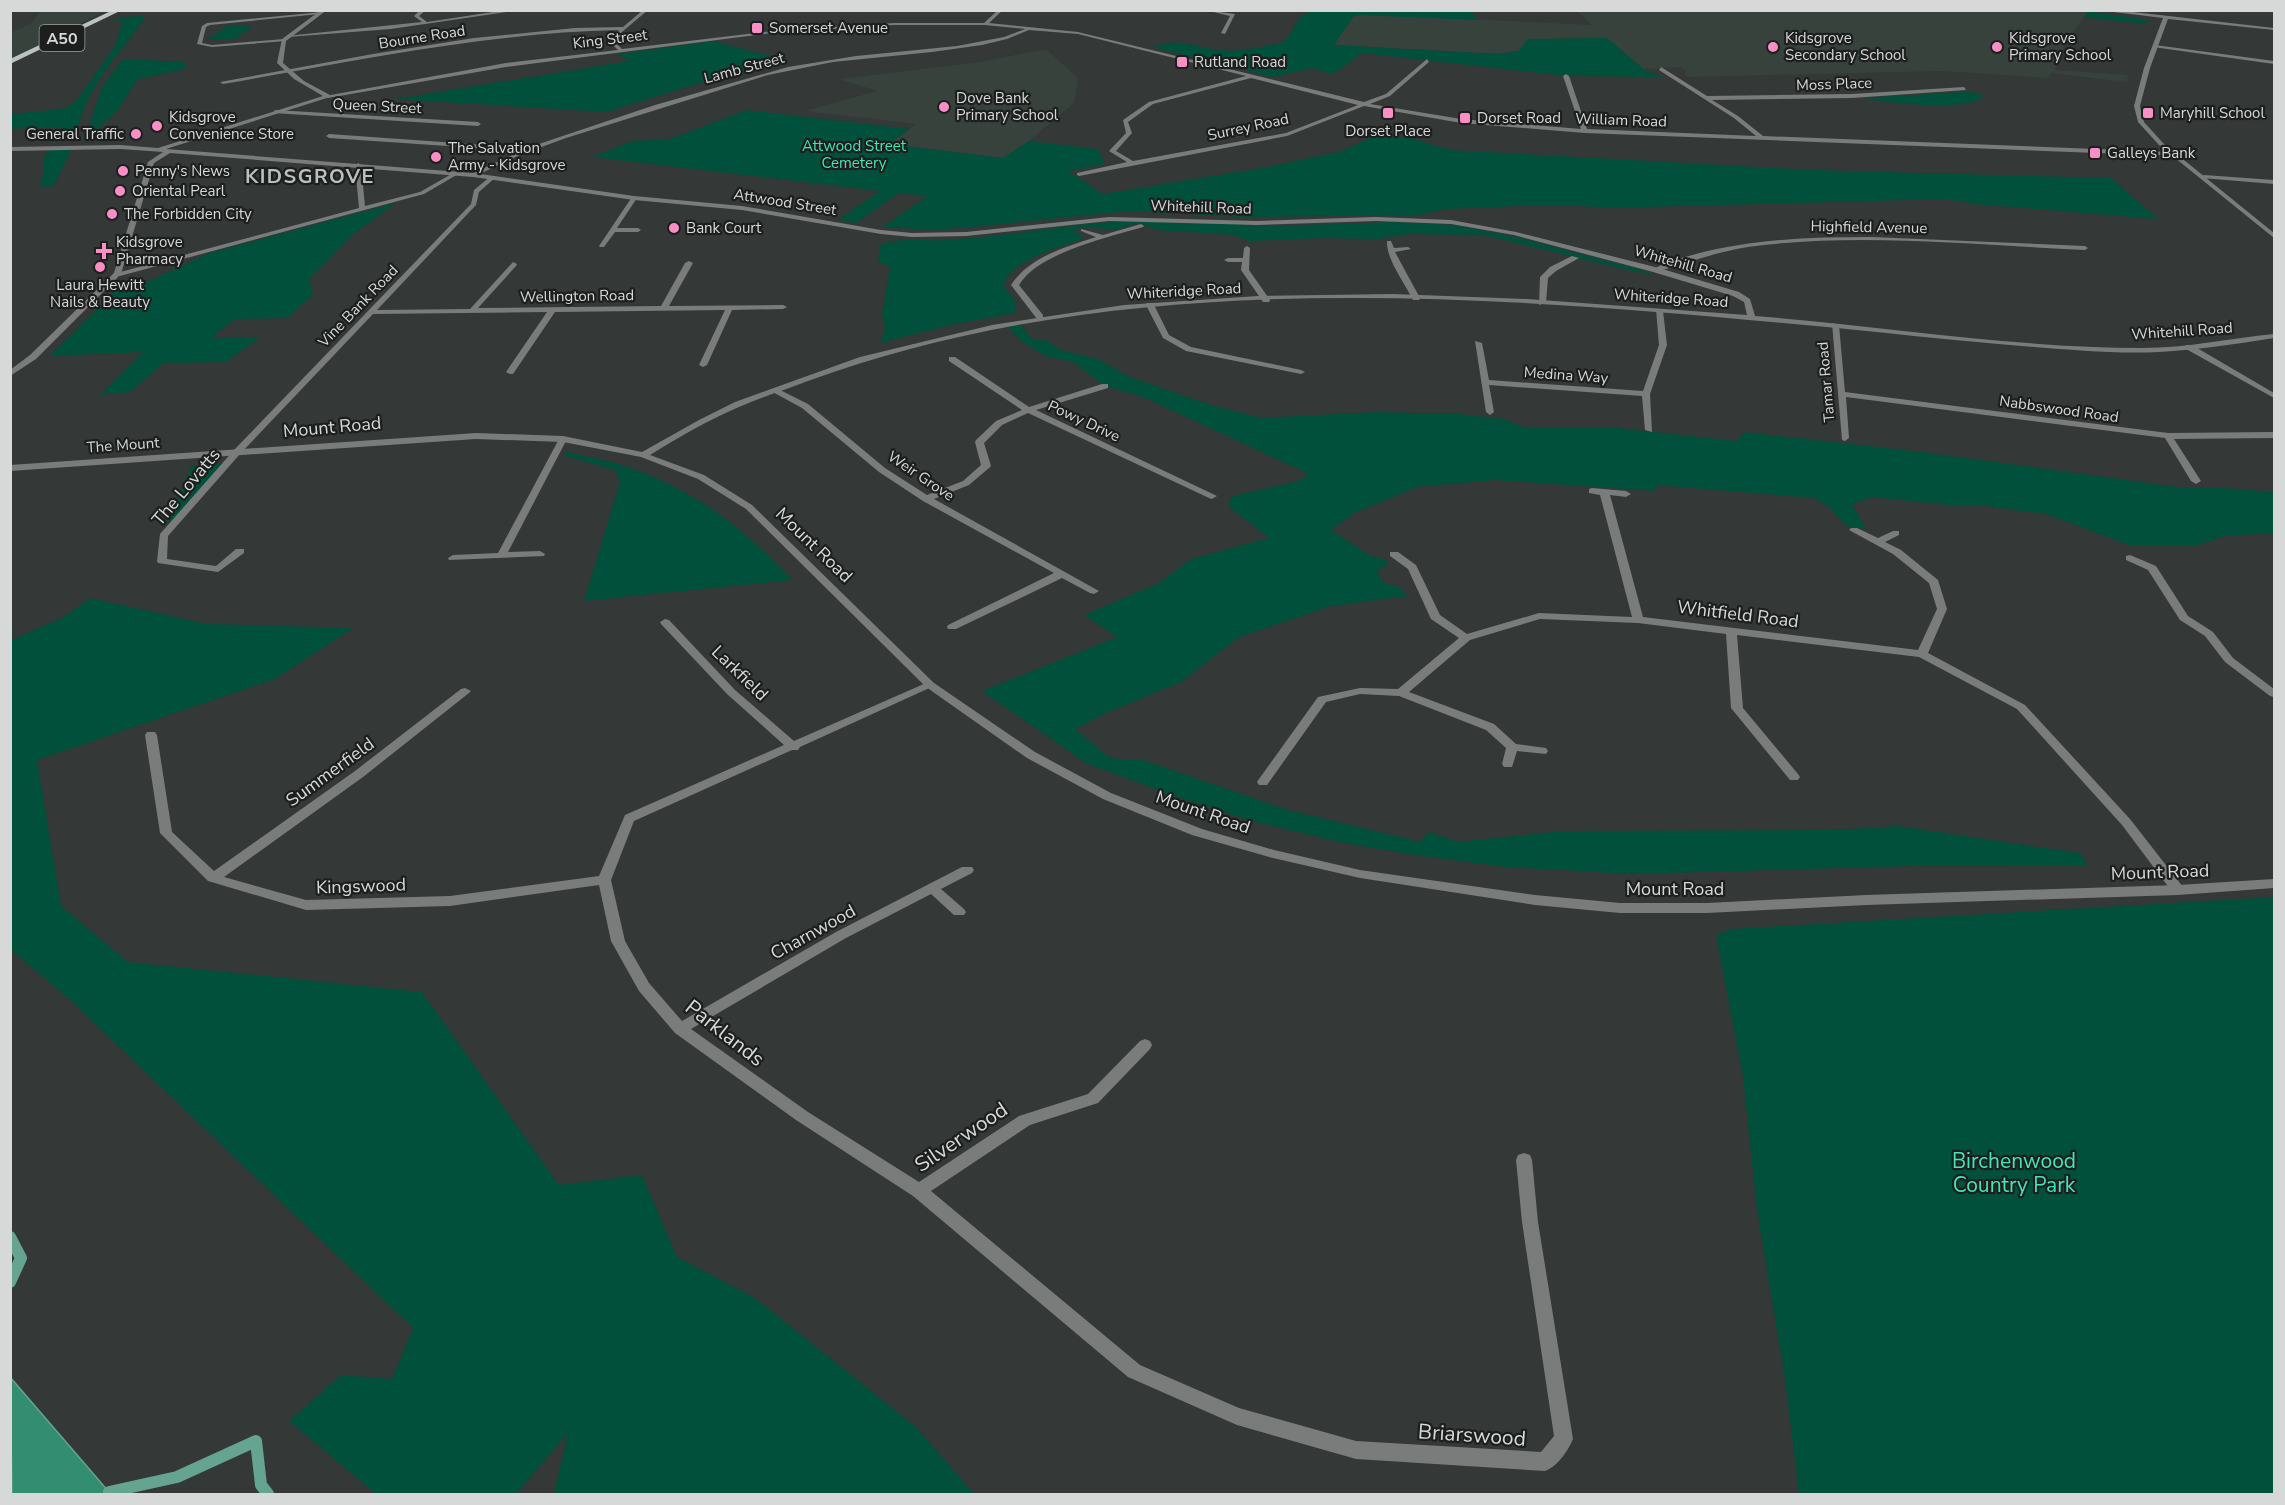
<svg xmlns="http://www.w3.org/2000/svg" width="2285" height="1505" font-family="'Nunito Sans',sans-serif">
<style>
.built{fill:#37423d}
.green{fill:#00503c}
.water{fill:#338d71;stroke:#64a490;stroke-width:1.5}
.lines{fill:none;stroke-linecap:round;stroke-linejoin:round}
.stream{stroke:#64a490;stroke-width:12}
.minor{fill:#7a7c7b;fill-rule:evenodd}
.tertiary{fill:#7a7c7b;fill-rule:evenodd}
.primary{fill:#bdc1bf;fill-rule:evenodd}
.poi-dot{fill:#fa8fc6;stroke:#1d1f1e;stroke-width:2}
.labels{text-anchor:middle;stroke-width:4.5;stroke-linejoin:round;paint-order:stroke}
.far-poi-label{font-size:15px;fill:#d7d9d8;stroke:#1d1f1e;text-anchor:start}
.far-street-label{font-size:15px;fill:#d7d9d8;stroke:#1d1f1e}
.far-park-label{font-size:15px;fill:#40e6b6;stroke:#1d1f1e}
.shield{fill:#1d1f1e;stroke:#9fa1a0;stroke-width:1.5}
.shield-label{font-size:16px;font-weight:bold;fill:#d7d9d8}
.street-label{font-size:18px;fill:#d7d9d8;stroke:#1d1f1e}
.far-district-label{font-size:20px;font-weight:bold;letter-spacing:1.5px;fill:#bbc0be;stroke:#1d1f1e}
.near-street-label{font-size:21px;fill:#d7d9d8;stroke:#1d1f1e}
.near-park-label{font-size:21px;fill:#40e6b6;stroke:#1d1f1e}
</style>
<rect width="100%" height="100%" fill="#343836"/>
<path class="built" d="M2072,10L2087,12L2066,42L2055,70L2128,75L2127,82L2051,73L2048,78L1942,71L1688,77L1685,75L1686,70L1680,67L1643,69L1606,38L1498,54L1334,45L1351,17L1364,14L1592,25L1577,11Z
M42,11H105L11,58L10,33L30,24Z
M1046,49L1078,78L1074,103L1029,141L1003,158L888,144L916,124L804,111L877,91L839,79L980,62Z"/>
<path class="green" d="M1310,11H1470L1479,20L1357,15L1353,17L1334,45L1498,54L1519,51L1527,39L1607,38L1646,71L1664,77L1566,76L1362,53L1333,74L1312,68L1273,77L1152,47C1186,37 1188,46 1220,50C1241,53 1263,46 1284,42L1300,18Z
M2088,11L2149,20L2144,24L2084,17Z
M143,16L145,18C120,54 89,83 78,128L72,131L56,127L11,129V114L67,108L79,97L115,46L123,21L110,22L123,17Z
M254,25L235,39L207,40L227,26Z
M712,41L787,60L713,79L606,112L395,99L629,61L618,54Z
M131,59L184,62L186,69L138,79L117,111L94,132H87L102,87L122,60Z
M1962,92L1980,93L1982,98C1959,112 1890,103 1863,98Z
M747,110L910,129L889,144L1003,158L1029,141L1098,149L1105,164L1068,171L1103,194L1267,167L1342,151L1379,134L1410,138L1450,150L1812,170L2111,178L2158,219L1975,204L1946,199L1605,208L1571,205L1518,206L1447,209L1417,215L1244,217L1130,211L972,227L931,230L883,227L927,196L899,193L856,223L838,220L880,191L593,157L632,141L669,139Z
M51,150H71L54,186L40,187L44,170L43,157Z
M396,203L352,235L309,279L313,295L287,318L235,319L211,338H259L226,362L164,363L130,392L100,395L143,352L49,356L115,291L124,287L134,288L209,253Z
M1140,220L1276,226L1392,222L1454,225L1516,237L1657,274L1636,272L1484,235L1408,234L1378,239L1321,238L1248,241L1235,235L1158,230L1138,223L1114,230L1085,227L1073,231L1083,237L1082,239C1056,249 1018,257 1003,284L1016,303L1015,313L955,324L880,343L885,329L882,314L890,267L878,262L881,244C902,237 924,241 946,240C1011,236 1075,223 1140,220Z
M1017,321L1033,340L1044,339L1061,350L1098,359L1130,377L1211,405L1262,418L1375,412L1460,414L1504,419L1524,427L1618,428L1736,441L1745,432L1922,452L2178,487L2224,488L2274,492V533L2225,536L2198,545H2129L2046,514L1979,505H1949L1872,497L1852,504L1866,529L1847,526L1830,508L1815,498L1656,485L1655,491L1495,480L1417,487L1354,513L1331,530L1371,556L1387,560L1385,567L1377,570L1382,582L1399,587L1408,596L1331,606L1239,637L1181,682L1106,713L1075,729L1110,758L1143,760L1285,809L1420,842L1429,832L1458,842L1560,831L1833,830L1898,826L2080,853L2088,865L1911,866L1631,874L1506,867L1415,855L1339,842L1252,821L1174,796L1086,763L982,691L1117,637L1084,615L1159,583L1191,559L1269,538L1228,506L1232,496L1295,482L1309,474L1143,397L1105,386L1073,362L1045,356L1021,341L1005,324Z
M564,451C586,457 610,460 631,468C694,490 748,531 792,580L584,601L620,482L615,470L565,456Z
M229,462L163,536L191,466Z
M90,598L207,624L353,628L275,679L37,760L61,906L128,962L422,992L559,1185L642,1175L677,1257L755,1298L916,1427L974,1494H554L568,1433L516,1494H376L289,1421L341,1375L392,1379L413,1328L68,998L11,950V640L64,617Z
M2274,897V1494H1799L1785,1379L1757,1210L1743,1077L1716,935L1731,929Z"/>
<path class="water" d="M10,1377L109,1492L111,1494H12Z"/>
<g class="lines">
<path class="stream" d="M10,1237L21,1258L10,1282
M109,1492L177,1477L256,1441L261,1485L268,1494"/>
<path class="minor" d="M420,10H426L419,16L427,22L506,10H521L391,29L288,37L286,36L422,22L414,16Z
M643,10H648L615,38V42L622,49L772,31L894,23H984L998,10H1003L989,23L1078,32L1364,102L1386,94L1427,59L1429,62L1390,96L1370,104L1461,119L1581,129L1563,76L1566,74L1569,76L1587,129L1756,136L1734,118L1659,70L1661,67L1707,96L1852,94L1964,87L1966,90L1852,98L1712,100L1738,116L1763,136L2174,152L2177,154L2174,156L1585,133L1461,123L1364,106L1287,136L1079,176L1077,175V173L1127,162L1109,151L1126,133L1123,120L1149,102L1246,76L1078,34L1029,30L1007,39L982,45L932,52L833,62L768,75L566,138L520,155L473,177L471,176V174L521,151L329,138L326,136L329,134L527,148L655,105L788,67L856,56L957,46L1004,37L1025,29L985,25H894L772,33L506,67L328,98L325,96L506,63L618,50L610,42L611,36L619,30C485,33 355,61 223,84L220,82L373,54L474,38L575,28L623,27ZM1251,78L1358,105L1286,133L1133,161L1116,151L1132,133L1128,122L1153,104Z
M1205,10L1235,14L1225,34L1221,33L1230,16Z
M322,12L320,14L210,25L206,27L202,43L212,45L284,39L286,41L212,47L197,44L202,26L207,23Z
M2155,45L2274,61V64L2153,47Z
M275,110L478,122L481,124L478,126L273,113Z
M358,163L361,165L365,206L420,192L455,172L460,173L424,194L120,276L113,274L359,208L355,165Z
M2204,175L2274,180V184L2202,178L2201,177Z
M491,176L496,177L479,192L476,205L377,310L470,309L513,262L517,264L516,266L478,308L661,306L685,263L689,261L693,263L669,306L783,305L787,307L783,309L732,310L707,365L703,367L699,365L725,310L555,312L513,374H510L506,372L547,312L373,314L240,454L168,536L167,559L216,566L236,549H244V553L218,572L158,563L157,561L160,534L234,450L471,204L474,190Z
M632,197L637,198L617,228H638L641,230L638,232H615L604,247H600L599,246Z
M1141,224L1144,226L1143,227C1109,237 1038,253 1019,285L1043,315V319H1037L1011,285C1029,257 1066,247 1096,237L1081,231V229L1103,235Z
M1871,237L2085,246L2088,248L2085,250C1976,245 1857,232 1748,247C1716,252 1687,263 1656,272L1652,270C1664,262 1682,258 1696,254C1753,239 1812,237 1871,237Z
M1387,241H1391L1394,248L1408,247L1411,249L1395,252L1420,298L1419,300H1413C1404,282 1386,259 1387,241Z
M1247,246L1250,248L1249,270L1270,300L1269,302H1263L1241,270L1242,262H1228L1224,260L1228,258H1243L1244,248Z
M1572,256L1579,258L1556,271L1548,278L1546,303L1539,305L1540,277L1550,267Z
M1147,303H1153L1169,335L1191,347L1301,370L1305,372L1301,374L1186,351L1163,338L1146,305Z
M1656,309L1663,311L1667,345L1650,394L1652,432L1645,430L1642,396L1489,385L1494,412L1490,415L1486,412L1475,341L1482,343L1489,380L1643,391L1659,345Z
M1832,323L1839,325L1845,392L2168,433L2274,432V438L2174,439L2201,481L2196,484L2191,481L2165,438L1846,397L1849,438L1845,441L1842,440Z
M2186,345H2192L2274,393V398L2186,349Z
M949,357H955L1029,407L1102,384H1108V388L1036,410L1217,496L1212,499L1209,498L1028,413L1002,425L984,443L991,466L989,468L969,485L934,499L1099,591L1094,594L1090,593L1062,578L956,629H948L947,627L948,625L1054,573L923,501L879,472L802,408L769,390L776,388L808,404L885,468L927,495L963,481L981,465L975,442L976,440L996,421L1022,410L949,361Z
M563,436L567,439L508,552L540,551L545,554L544,556L449,560L448,558L453,555L498,553L559,439Z
M1592,488L1626,491L1631,494L1626,497L1610,495L1643,617L1918,650L1937,609L1929,583L1893,554L1849,530L1851,528H1857L1878,538L1893,531H1899V535L1885,542L1901,550L1938,580L1947,609L1928,653L2025,705L2130,819L2183,887L2185,890L2183,893H2173L2122,825L2017,709L1919,657L1737,635L1743,708L1798,774L1800,777L1798,780H1790L1731,708L1726,634L1638,623L1540,619L1470,640L1409,692L1494,724L1516,744L1546,748L1548,751L1546,754L1517,751L1512,767H1504L1502,764L1506,748L1486,730L1399,696L1360,694L1326,702L1267,785H1259L1257,782L1259,779L1318,697L1360,688L1398,689L1459,638L1431,619L1408,569L1390,556V552H1398L1416,565L1440,615L1467,634L1539,613L1632,617L1600,495L1589,493V489Z
M2130,555L2156,566L2188,616L2213,632L2233,658L2274,689V697L2270,696L2225,662L2205,636L2180,620L2148,570L2126,560V556Z
M665,619L669,620L735,690L794,741L926,683H934L936,685L800,747L798,750H792L634,821L611,880L625,941L649,983L682,1021L836,932L962,867H972L974,870L972,873L941,889L964,909L966,912L964,915H954L931,894L846,938L691,1029L808,1112L919,1182L1019,1116L1088,1094L1140,1041L1145,1039L1150,1041L1152,1045L1150,1049L1098,1103L1030,1125L931,1191L1140,1365L1239,1408L1356,1441L1541,1452L1554,1436L1522,1222L1516,1160L1518,1155L1524,1153L1530,1155L1532,1160L1538,1222L1573,1439C1568,1451 1557,1467 1545,1471L1356,1459L1237,1425L1128,1377L913,1196L796,1120L675,1033L639,991L611,941L599,885L450,906L306,910L208,881L160,833L145,735L147,732H155L157,735L172,832L214,871L355,771L461,689L465,688L471,691L469,693L363,777L224,877L306,900L450,896L599,876L625,815L784,745L727,694L661,624L660,622Z"/>
<path class="tertiary" d="M321,10H327L286,41L283,63L304,81L330,95V97L166,149L473,173L634,196L742,206L881,230L912,233L966,232L1109,217L1257,221L1376,217L1451,220L1516,232L1659,268L1739,292L1750,299L1755,316C1884,326 2013,348 2143,348C2187,348 2230,338 2274,334V338C2236,344 2197,350 2159,352C2117,354 2075,350 2034,347C1954,341 1874,331 1794,324C1470,294 1120,267 808,381C782,391 755,399 730,411C703,423 676,439 650,455L704,475L752,505L934,683L1035,752L1111,793L1202,829L1274,850L1360,870L1535,895L1620,903H1707L1866,895L2178,885L2274,879V888L2178,895L1866,905L1707,913H1620L1535,905L1360,878L1273,858L1192,835L1103,799L1027,758L926,687L746,509L698,479L641,457L563,442L476,439L10,471V465L476,433L563,436L642,452L699,420L735,402L860,357L992,325L1124,305L1258,296L1393,294L1527,299L1747,315L1744,302L1733,296L1653,272L1514,235L1451,224L1376,221L1257,225L1109,221L966,236L912,237L881,234L742,210L634,200L473,177L170,153L154,163L121,274L36,359L10,376V370L30,355L114,273L148,162L163,152L120,149L10,151V147L120,145L158,148L323,96L294,79L277,63L282,39Z
M2097,10H2116L2274,28V30L2168,19L2150,68L2140,106L2144,122L2163,143L2274,233V238L2159,145L2138,122L2134,106L2144,68L2163,18Z"/>
<path class="primary" d="M113,10H122L10,64V59Z"/>
</g>
<g class="poi-dot">
<rect x="751" y="22" width="12" height="12" rx="3"/>
<circle cx="1773" cy="47" r="6"/>
<circle cx="1997" cy="47" r="6"/>
<rect x="1176" y="56" width="12" height="12" rx="3"/>
<circle cx="944" cy="107" r="6"/>
<rect x="1382" y="107" width="12" height="12" rx="3"/>
<rect x="2142" y="107" width="12" height="12" rx="3"/>
<rect x="1459" y="112" width="12" height="12" rx="3"/>
<circle cx="157" cy="126" r="6"/>
<circle cx="136" cy="134" r="6"/>
<rect x="2089" y="147" width="12" height="12" rx="3"/>
<circle cx="436" cy="157" r="6"/>
<circle cx="123" cy="171" r="6"/>
<circle cx="120" cy="191" r="6"/>
<circle cx="112" cy="214" r="6"/>
<circle cx="674" cy="228" r="6"/>
<path d="M101 242h6v6h6v6h-6v6h-6v-6h-6v-6h6z"/>
<circle cx="100" cy="267" r="6"/>
</g>
<g class="labels">
<g class="far-poi-label">
<text x="769" y="33">Somerset Avenue</text>
<text x="1785" y="43">Kidsgrove<tspan x="1785" dy="17">Secondary School</tspan></text>
<text x="2009" y="43">Kidsgrove<tspan x="2009" dy="17">Primary School</tspan></text>
<text x="1194" y="67">Rutland Road</text>
<text x="956" y="103">Dove Bank<tspan x="956" dy="17">Primary School</tspan></text>
<text x="2160" y="118">Maryhill School</text>
<text x="169" y="122">Kidsgrove<tspan x="169" dy="17">Convenience Store</tspan></text>
<text x="1477" y="123">Dorset Road</text>
<text x="1388" y="136" text-anchor="middle">Dorset Place</text>
<text x="124" y="139" text-anchor="end">General Traffic</text>
<text x="448" y="153">The Salvation<tspan x="448" dy="17">Army - Kidsgrove</tspan></text>
<text x="2107" y="158">Galleys Bank</text>
<text x="135" y="176">Penny's News</text>
<text x="132" y="196">Oriental Pearl</text>
<text x="124" y="219">The Forbidden City</text>
<text x="686" y="233">Bank Court</text>
<text x="116" y="247">Kidsgrove<tspan x="116" dy="17">Pharmacy</tspan></text>
<text x="100" y="290" text-anchor="middle">Laura Hewitt<tspan x="100" dy="17">Nails &amp; Beauty</tspan></text>
</g>
<g class="far-street-label">
<text transform="translate(422 37) rotate(-9)" y="5">Bourne Road</text>
<text transform="translate(610 39) rotate(-7)" y="5">King Street</text>
<text transform="translate(744 68) rotate(-15)" y="5">Lamb Street</text>
<text transform="translate(1834 84) rotate(-2)" y="5">Moss Place</text>
<text transform="translate(377 106) rotate(3)" y="5">Queen Street</text>
<text transform="translate(1621 120) rotate(2)" y="5">William Road</text>
<text transform="translate(1248 127) rotate(-12)" y="5">Surrey Road</text>
<text transform="translate(785 202) rotate(9)" y="5">Attwood Street</text>
<text transform="translate(1201 207) rotate(2)" y="5">Whitehill Road</text>
<text transform="translate(1869 227) rotate(1)" y="5">Highfield Avenue</text>
<text transform="translate(1683 264) rotate(16)" y="5">Whitehill Road</text>
<text transform="translate(1184 291) rotate(-3)" y="5">Whiteridge Road</text>
<text transform="translate(577 296) rotate(-1)" y="5">Wellington Road</text>
<text transform="translate(1671 298) rotate(4)" y="5">Whiteridge Road</text>
<text transform="translate(358 306) rotate(-46)" y="5">Vine Bank Road</text>
<text transform="translate(2182 331) rotate(-4)" y="5">Whitehill Road</text>
<text transform="translate(1566 375) rotate(4)" y="5">Medina Way</text>
<text transform="translate(1826 382) rotate(-95)" y="5">Tamar Road</text>
<text transform="translate(2059 409) rotate(8)" y="5">Nabbswood Road</text>
<text transform="translate(1084 421) rotate(25)" y="5">Powy Drive</text>
<text transform="translate(123 445) rotate(-4)" y="5">The Mount</text>
<text transform="translate(921 476) rotate(34)" y="5">Weir Grove</text>
</g>
<g class="far-park-label">
<text x="854" y="151">Attwood Street<tspan x="854" dy="17">Cemetery</tspan></text>
</g>
<rect class="shield" x="39.5" y="25" width="45" height="26" rx="4.5"/>
<g class="shield-label">
<text x="62" y="44">A50</text>
</g>
<g class="street-label">
<text transform="translate(332 427) rotate(-5)" y="6">Mount Road</text>
<text transform="translate(186 487) rotate(-50)" y="6">The Lovatts</text>
<text transform="translate(814 545) rotate(44)" y="6">Mount Road</text>
<text transform="translate(1738 614) rotate(7)" y="6">Whitfield Road</text>
<text transform="translate(740 673) rotate(44)" y="6">Larkfield</text>
<text transform="translate(330 772) rotate(-36)" y="6">Summerfield</text>
<text transform="translate(1203 812) rotate(19)" y="6">Mount Road</text>
<text transform="translate(2160 872) rotate(-2)" y="6">Mount Road</text>
<text transform="translate(361 886) rotate(-2)" y="6">Kingswood</text>
<text x="1675" y="895">Mount Road</text>
<text transform="translate(813 932) rotate(-29)" y="6">Charnwood</text>
</g>
<g class="far-district-label">
<text x="310" y="183">KIDSGROVE</text>
</g>
<g class="near-street-label">
<text transform="translate(725 1033) rotate(38)" y="7">Parklands</text>
<text transform="translate(961 1137) rotate(-34)" y="7">Silverwood</text>
<text transform="translate(1472 1435) rotate(4)" y="7">Briarswood</text>
</g>
<g class="near-park-label">
<text x="2014" y="1168">Birchenwood<tspan x="2014" dy="24">Country Park</tspan></text>
</g>
</g>
<rect width="2285" height="1505" fill="none" stroke="#d7d9d8" stroke-width="24"/>
</svg>
